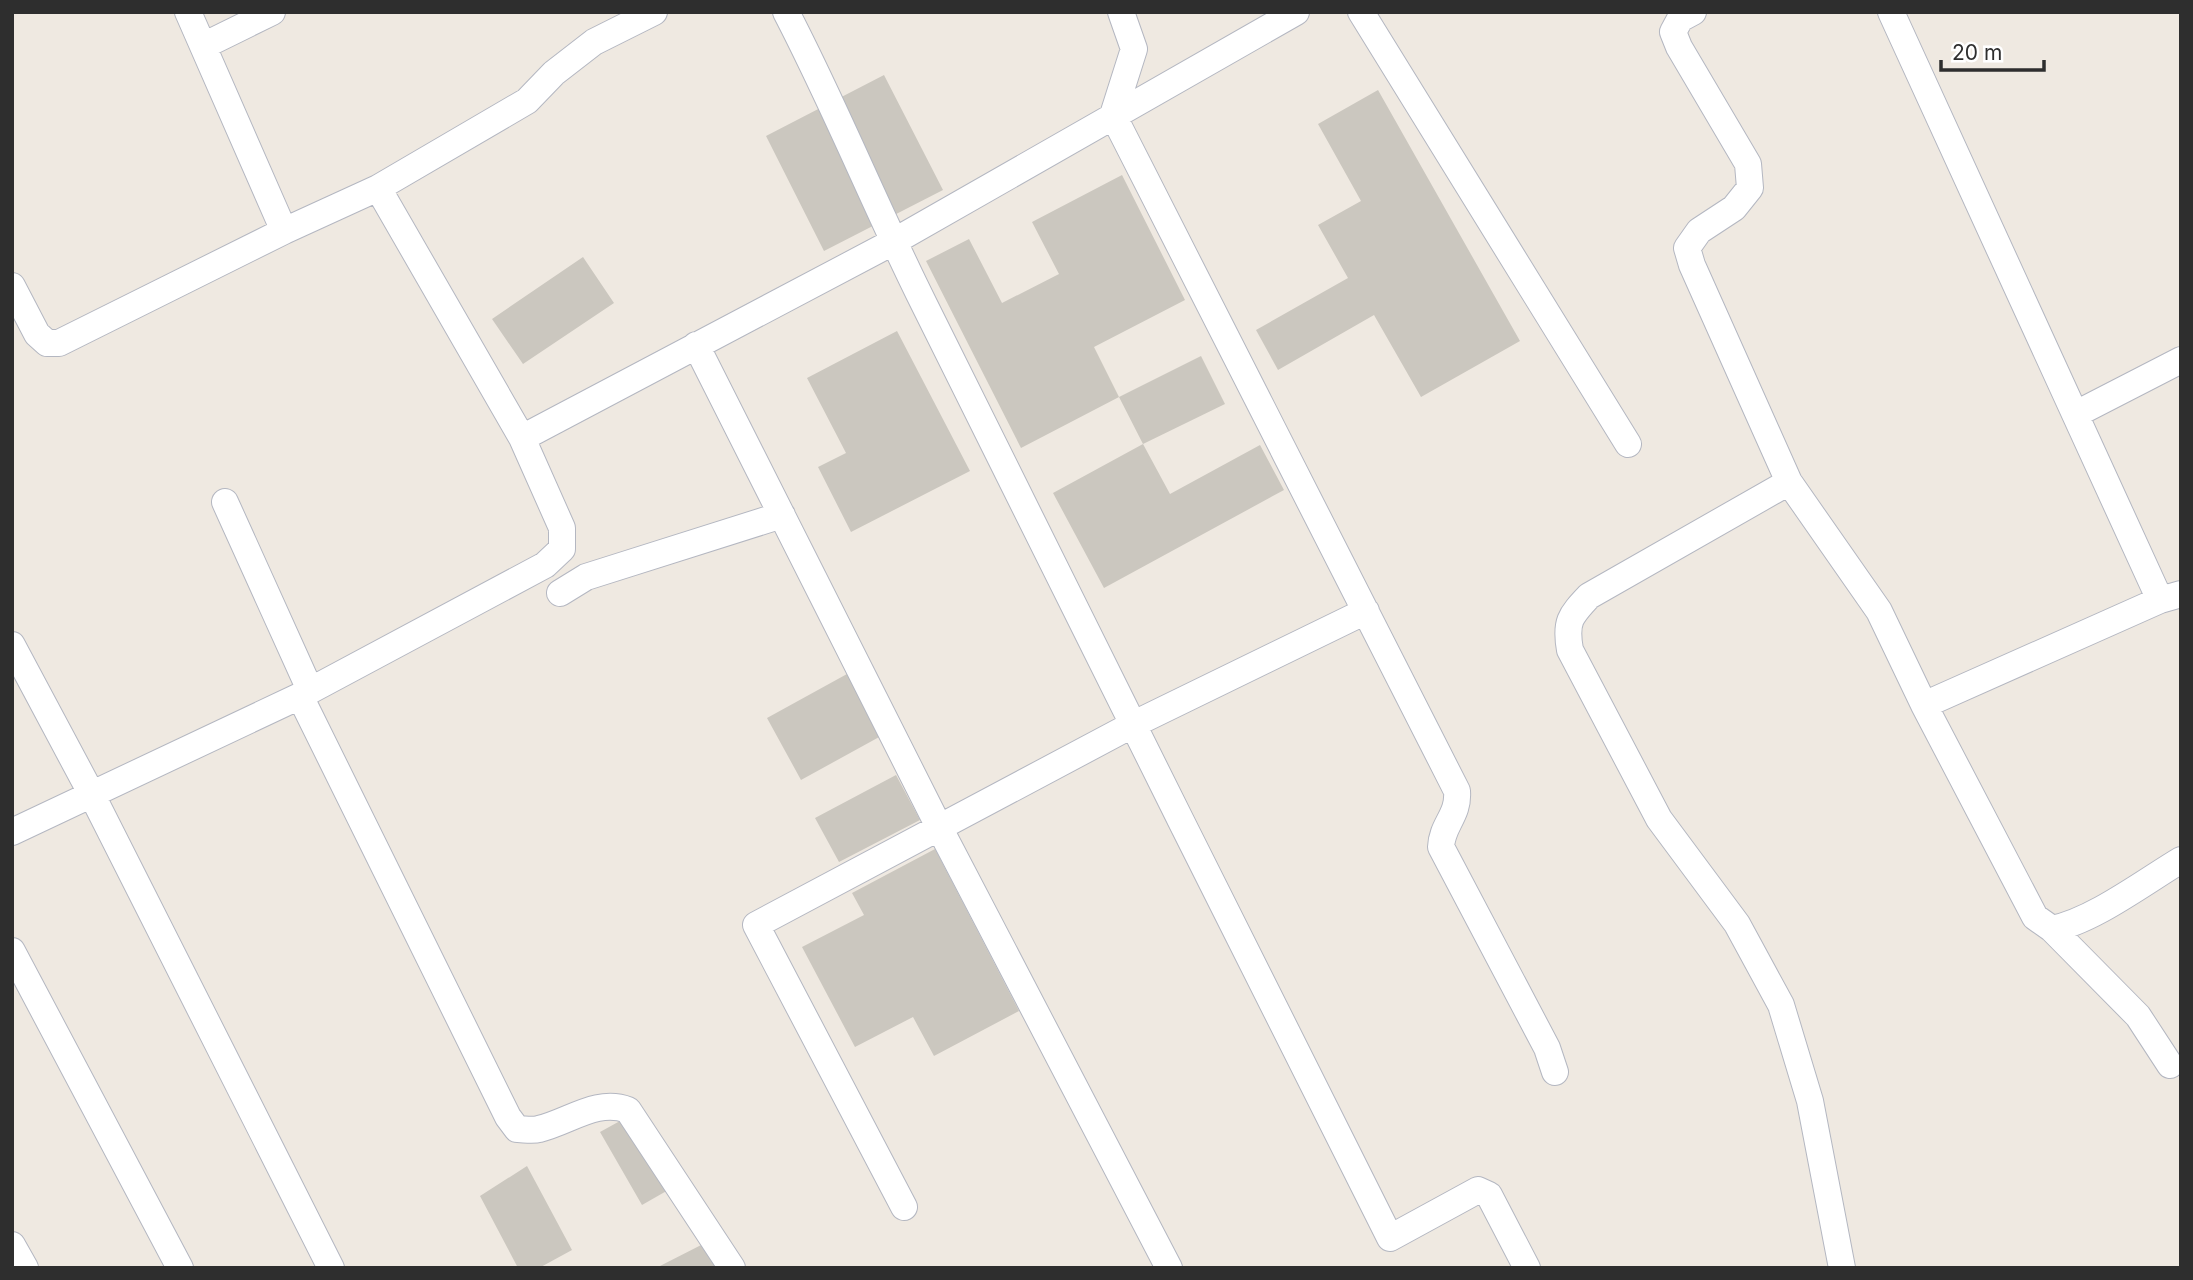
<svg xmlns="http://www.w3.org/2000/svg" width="2193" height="1280" font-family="Inter,sans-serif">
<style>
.building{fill:#cbc7bf}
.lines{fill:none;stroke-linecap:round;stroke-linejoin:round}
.minor-casing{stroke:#b4b7c1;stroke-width:28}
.minor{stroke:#fff;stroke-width:26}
</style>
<rect width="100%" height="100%" fill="#efe9e1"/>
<path class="building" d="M884,75L943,190L824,251L766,136Z
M1378,90L1520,341L1421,397L1374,315L1278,370L1256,330L1348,278L1318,225L1361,201L1318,124Z
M1122,175L1185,300L1094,347L1119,397L1021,448L926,261L969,239L1002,303L1059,274L1032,222Z
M583,257L614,303L523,364L492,319Z
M897,331L970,471L851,532L818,467L846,453L807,378Z
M1201,356L1225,404L1143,444L1119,397Z
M1143,444L1170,494L1260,445L1284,490L1104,588L1053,493Z
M847,674L881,736L801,780L767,718Z
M896,775L920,820L839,862L815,818Z
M935,849L1019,1011L934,1056L913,1017L855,1047L802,947L864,915L852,893Z
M629,1116L670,1189L642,1205L600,1132Z
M527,1166L572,1250L539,1268H518L480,1196Z
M709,1241L721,1265L715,1268H656Z"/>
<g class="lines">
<g class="minor-casing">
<path id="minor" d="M188,12L284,231
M786,12C836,108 876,208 924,304C1078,616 1234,927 1390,1238L1478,1190L1489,1195L1527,1268
M1121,12L1134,49L1113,115L1457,791C1459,816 1442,824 1441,847L1547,1048L1555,1072
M1361,12L1628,444
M1693,12L1680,19L1673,32L1679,47L1748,164L1750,188L1734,208L1699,231L1687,248L1692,265L1789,482L1879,611L1924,705L2035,917L2052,929C2093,921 2144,882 2181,860
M1891,12L2160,600
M203,46L272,12
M378,188L527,101L554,73L594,42L654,12
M12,286L37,334L47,343H59L284,231L378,188L522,438
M696,345L939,827L1169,1268
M2076,414L2181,360
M1789,482L1589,596C1570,616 1565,622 1570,650L1659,819L1737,924L1781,1005L1810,1101L1842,1268
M225,502L310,690
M560,593L586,577L782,515
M12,645L92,795L331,1268
M300,696L508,1117L517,1129C524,1129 532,1131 539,1129C569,1122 597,1098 628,1110L732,1268
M1924,705L2160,600L2181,594
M12,832L300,696L545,565L562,549V528L522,438L893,242L1296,12
M2052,929L2138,1016L2170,1065
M12,951L180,1268
M904,1207L756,925L1132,725L1366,611
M12,1245L25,1268"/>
</g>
<use href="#minor" class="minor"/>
</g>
<rect width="2193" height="1280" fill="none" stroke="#2e2e2e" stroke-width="28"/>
<path d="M1941 60v10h103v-10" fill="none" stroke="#2e2e2e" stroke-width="3.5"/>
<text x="1952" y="60" font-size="21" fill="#2e2e2e" stroke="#ffffff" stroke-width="5" paint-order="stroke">20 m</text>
</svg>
